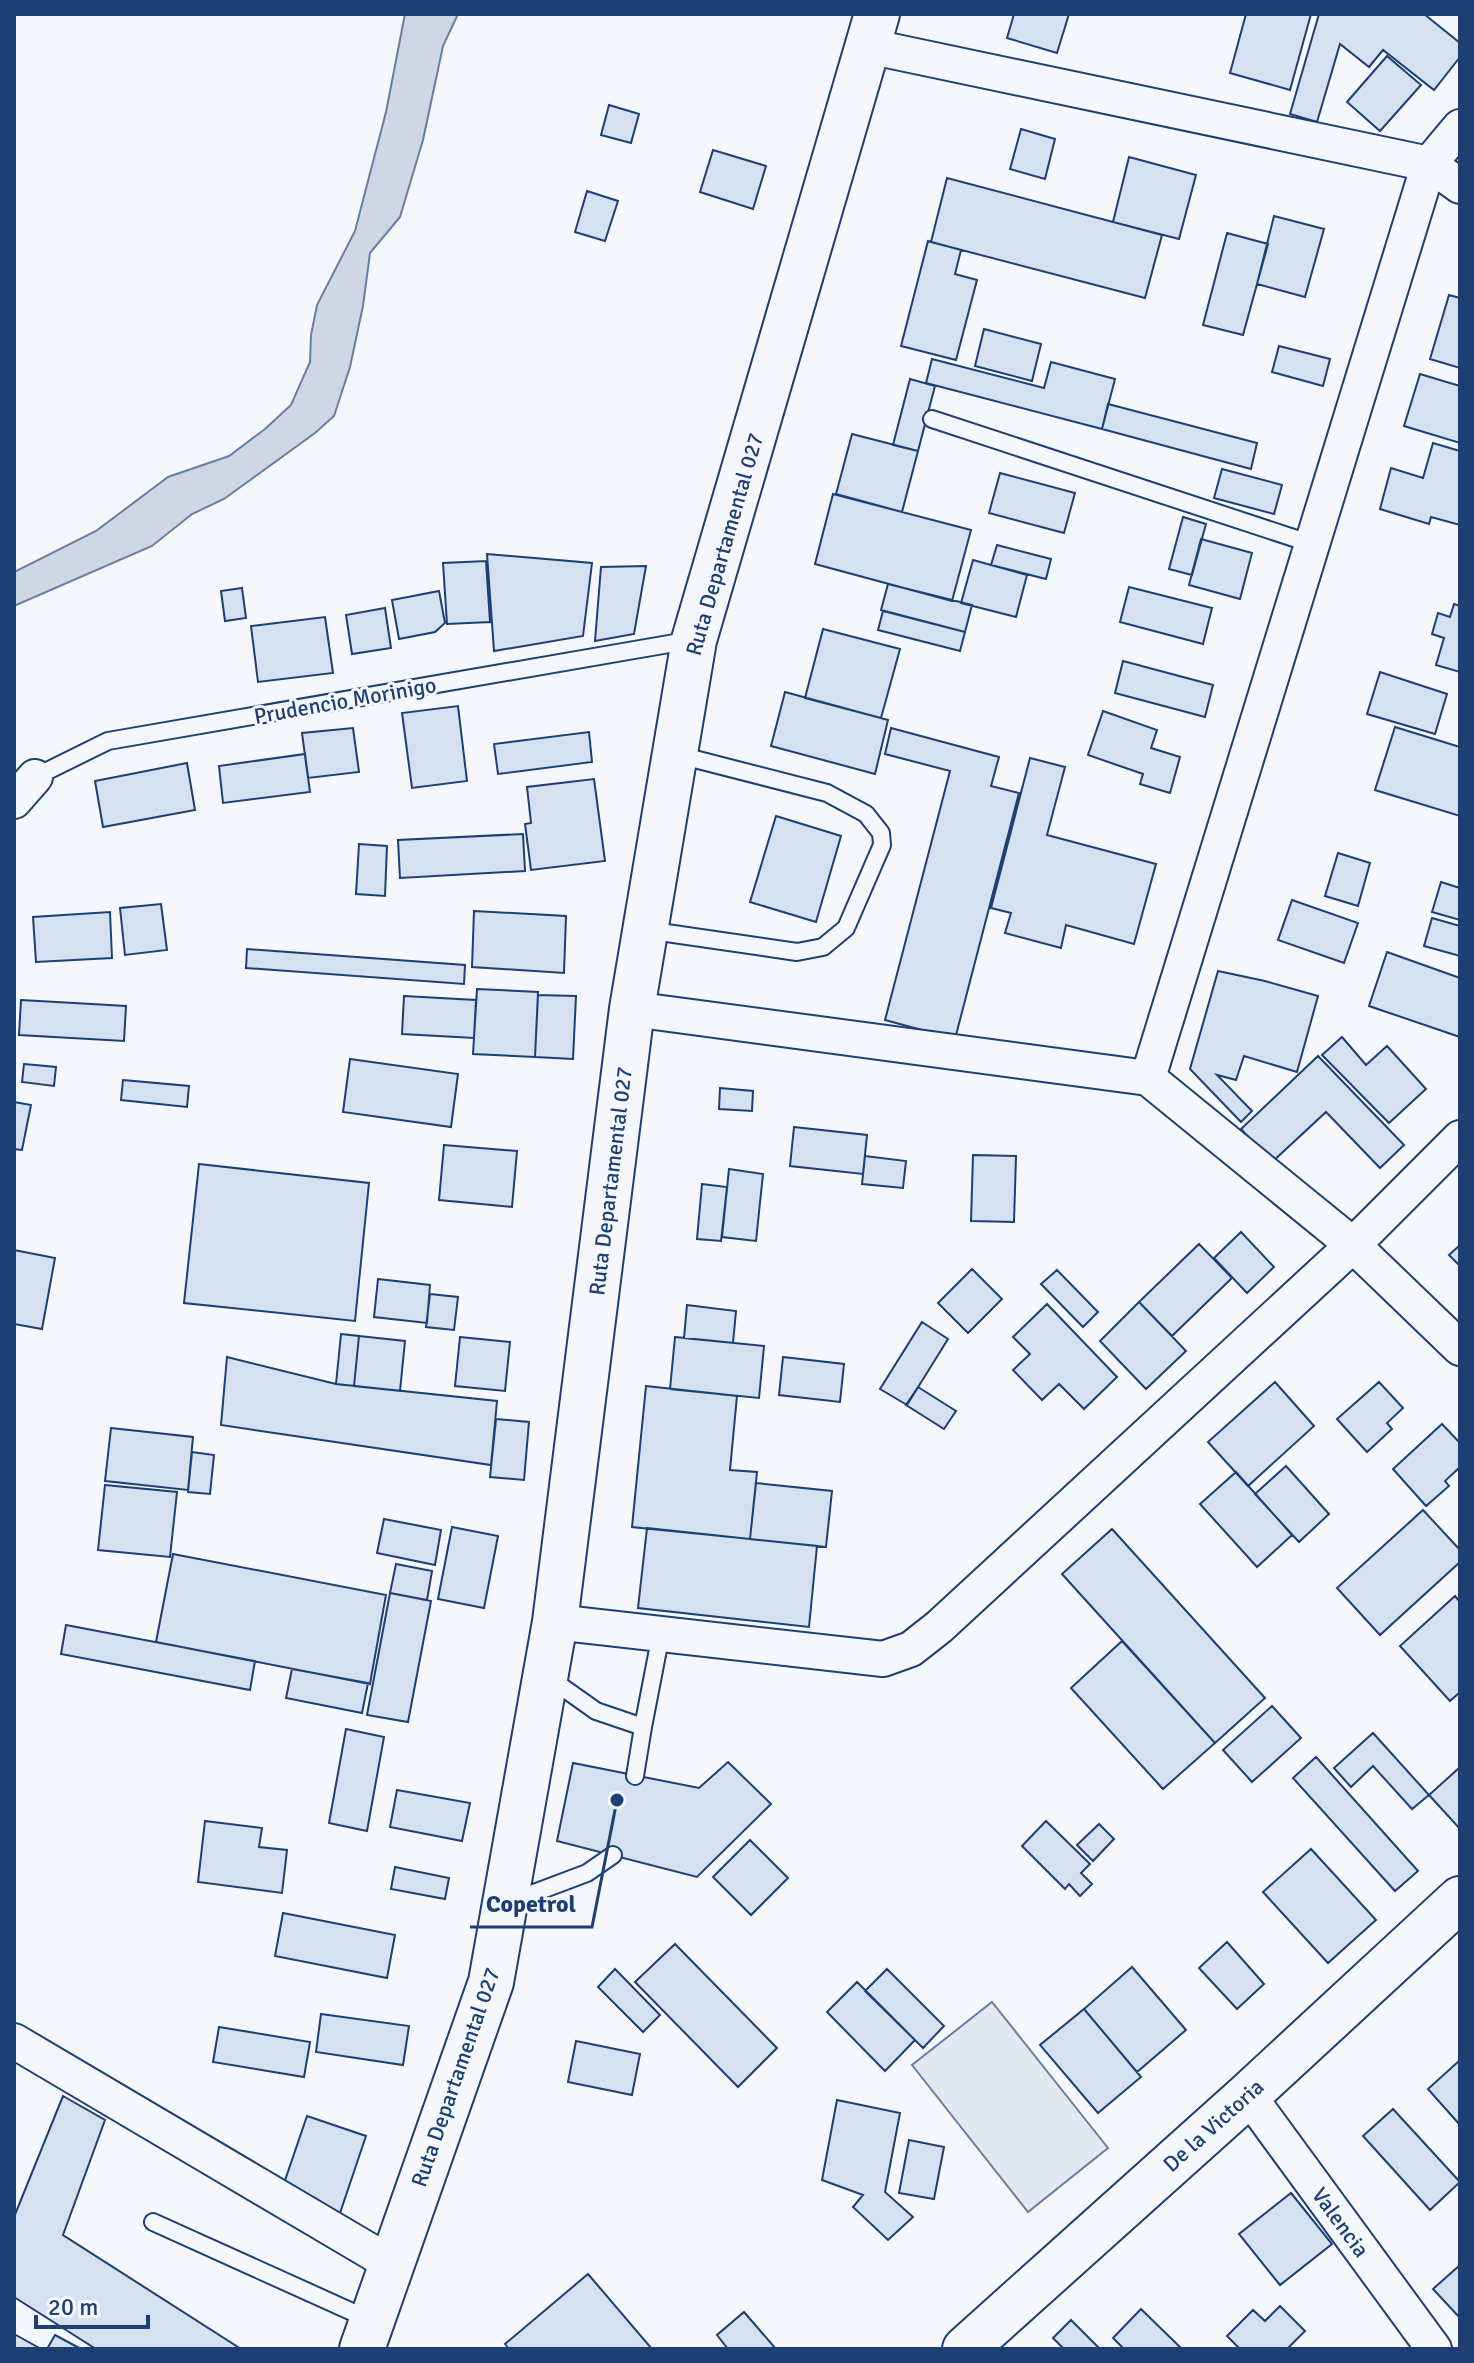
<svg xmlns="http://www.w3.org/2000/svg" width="1474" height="2363" font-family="Signika,sans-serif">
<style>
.green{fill:#e3e9f0;stroke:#687fa3;stroke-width:2}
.water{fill:#cfd7e4;stroke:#687fa3;stroke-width:2}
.building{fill:#d5e0f0;stroke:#1d3f73;stroke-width:2}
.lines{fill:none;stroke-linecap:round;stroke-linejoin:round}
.lane-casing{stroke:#1d3f73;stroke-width:20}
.street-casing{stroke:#1d3f73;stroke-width:38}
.secondary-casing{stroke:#1d3f73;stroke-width:48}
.primary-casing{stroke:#1d3f73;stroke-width:48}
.lane{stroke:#f4f7fb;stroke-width:16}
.street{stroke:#f4f7fb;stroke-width:34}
.secondary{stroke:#f4f7fb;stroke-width:44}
.primary{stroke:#f4f7fb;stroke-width:44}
.labels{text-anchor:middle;stroke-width:6;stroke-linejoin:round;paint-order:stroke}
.street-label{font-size:22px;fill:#1d3f73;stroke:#f4f7fb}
.leader{fill:none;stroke:#1d3f73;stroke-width:3}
.callout-dot{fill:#1d3f73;stroke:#f4f7fb;stroke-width:3}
.callout-label{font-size:24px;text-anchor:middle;font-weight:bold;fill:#1d3f73;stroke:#f4f7fb;stroke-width:6;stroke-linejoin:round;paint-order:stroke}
</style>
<rect width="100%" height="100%" fill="#f4f7fb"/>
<path class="green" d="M992,2002L1108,2148L1028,2212L912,2065Z"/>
<path class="water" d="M405,14H458L443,46L423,140L400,217L370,253L363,306L350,367L334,416L315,433L224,499L192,514L152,546L14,606V572L96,531L168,477L229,456L265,429L291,405L310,362L311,335L317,305L355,231L386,112Z"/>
<path class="building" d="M1014,14H1069L1057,53L1007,38Z
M1246,14H1311L1290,90L1230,73Z
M1319,14H1424L1460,43V57L1434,90L1383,50L1369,67L1340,44L1317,122L1290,114Z
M1387,56L1421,85L1380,131L1347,102Z
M609,105L639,114L631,143L601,135Z
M1021,129L1055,139L1045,179L1010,169Z
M713,150L766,166L753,209L700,192Z
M1129,157L1196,175L1179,239L1113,222Z
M947,178L1162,235L1145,298L931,242Z
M587,191L618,201L605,241L575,232Z
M1274,216L1324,229L1305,297L1257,284Z
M1227,233L1268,244L1243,335L1203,325Z
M928,241L961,250L955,274L977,280L956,360L901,346Z
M1449,295L1460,298V368L1430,359Z
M984,329L1041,344L1032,381L975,366Z
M1279,346L1330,359L1323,386L1272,372Z
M932,359L1044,388L1051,362L1115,379L1102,429L926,383Z
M1420,374L1460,386V443L1404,426Z
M910,379L935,386L918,451L893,445Z
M1108,404L1257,443L1251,469L1102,429Z
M852,434L918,451L902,512L836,494Z
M1433,443L1460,451V525L1431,517L1429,524L1380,509L1391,468L1423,478Z
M1222,469L1282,485L1274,514L1214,498Z
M1000,473L1075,493L1064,533L989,513Z
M833,494L971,530L952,601L815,564Z
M1183,517L1206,524L1192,575L1169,569Z
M1201,539L1252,553L1240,599L1189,585Z
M997,545L1051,559L1046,579L991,565Z
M487,554L592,563L583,636L494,651Z
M973,560L1027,575L1016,617L961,603Z
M486,561L490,622L447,624L443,563Z
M646,566L634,634L595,641L601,567Z
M888,584L972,605L965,632L881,610Z
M1129,587L1212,608L1203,644L1120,622Z
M242,588L246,618L225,621L221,591Z
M439,591L445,623L435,632L399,639L392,600Z
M1454,604L1460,606V672L1436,665L1444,638L1432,634L1438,613L1450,617Z
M385,608L391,648L352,654L346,615Z
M883,611L965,632L960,651L878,630Z
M325,617L333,673L258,682L251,626Z
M823,629L900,649L881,718L805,698Z
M1123,661L1213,685L1205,717L1115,693Z
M1380,672L1447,694L1435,734L1367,714Z
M785,692L888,720L875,774L771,746Z
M458,706L467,781L412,788L402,713Z
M1103,711L1157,730L1151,748L1180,757L1170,793L1140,784L1143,774L1088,755Z
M1395,727L1460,747V816L1375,790Z
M353,728L359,772L308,778L302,733Z
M891,728L999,757L991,786L1019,793L955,1039L885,1020L950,771L885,754Z
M589,732L592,762L498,774L494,744Z
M305,754L310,792L223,803L219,766Z
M1030,758L1065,767L1047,835L1156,864L1134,944L1066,925L1061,948L1005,933L1011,913L991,908Z
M187,763L195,810L103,827L95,781Z
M594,779L605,861L531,870L525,824L531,823L527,787Z
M776,816L841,836L816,922L750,902Z
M523,834L525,871L400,878L398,840Z
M359,844L387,846L385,896L356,894Z
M1338,853L1370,863L1358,906L1325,896Z
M1441,882L1460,888V920L1432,912Z
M1292,900L1358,923L1344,963L1278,940Z
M161,904L167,950L125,955L120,908Z
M474,911L566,916L564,973L472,967Z
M110,912L112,958L36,962L33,917Z
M1432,918L1460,926V956L1424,946Z
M247,949L465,965L464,984L246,968Z
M1387,952L1460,978V1037L1369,1006Z
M1218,971L1265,981L1318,996L1297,1072L1244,1056L1236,1080L1217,1075L1252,1111L1241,1122L1190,1069Z
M477,989L538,992L535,1057L473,1054Z
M538,995L576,996L573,1059L535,1057Z
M404,996L476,1000L474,1038L402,1034Z
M21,1000L126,1006L124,1041L19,1035Z
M1342,1037L1366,1065L1387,1046L1426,1089L1389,1123L1322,1055Z
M1318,1056L1404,1145L1380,1168L1326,1112L1271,1163L1241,1129Z
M350,1059L458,1074L451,1127L343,1112Z
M24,1064L56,1067L54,1086L22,1082Z
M123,1080L189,1086L187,1107L121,1100Z
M720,1088L753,1091L752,1111L719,1109Z
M14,1102L31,1105L22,1150L14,1149Z
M794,1127L867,1135L863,1174L790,1166Z
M444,1145L517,1151L512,1207L439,1200Z
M973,1155L1016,1156L1014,1222L971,1221Z
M865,1156L906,1161L903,1188L862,1184Z
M199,1164L369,1183L355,1321L184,1303Z
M729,1169L763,1174L756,1241L722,1237Z
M702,1184L727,1187L721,1241L697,1239Z
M1241,1232L1274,1267L1247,1293L1214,1258Z
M1199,1244L1232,1278L1172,1336L1139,1302Z
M1460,1245V1266L1449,1255Z
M14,1250L55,1258L42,1329L14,1324Z
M972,1269L1002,1299L968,1333L938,1303Z
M1057,1270L1098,1312L1083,1327L1041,1284Z
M378,1279L430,1285L427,1323L374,1317Z
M430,1294L458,1297L454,1330L426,1327Z
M1139,1302L1186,1351L1146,1389L1100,1341Z
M1047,1304L1117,1377L1084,1409L1059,1384L1042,1400L1013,1370L1030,1354L1013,1337Z
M687,1305L736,1311L733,1343L684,1338Z
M922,1322L948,1339L907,1405L880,1389Z
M341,1334L359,1336L354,1386L336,1384Z
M359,1336L405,1341L400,1391L354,1386Z
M460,1337L510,1342L505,1391L455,1386Z
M675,1337L764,1346L759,1398L670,1389Z
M227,1357L336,1384L497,1401L491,1465L221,1425Z
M783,1357L844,1364L840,1402L779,1395Z
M1275,1382L1314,1426L1248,1486L1208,1442Z
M1379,1382L1403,1408L1387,1423L1392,1429L1367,1452L1337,1419Z
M646,1386L737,1396L730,1470L757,1472L750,1539L632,1527Z
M918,1387L956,1411L944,1429L906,1405Z
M496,1419L529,1422L524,1480L490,1477Z
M1442,1424L1460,1443V1467L1445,1481L1449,1486L1426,1506L1393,1469Z
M111,1428L193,1437L188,1490L105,1481Z
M192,1452L214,1455L210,1494L188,1492Z
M1286,1466L1329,1514L1299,1542L1255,1494Z
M1236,1472L1292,1535L1257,1567L1200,1504Z
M756,1483L832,1491L826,1547L750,1539Z
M105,1485L177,1492L170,1557L98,1550Z
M1423,1510L1460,1550V1562L1380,1635L1337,1588Z
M384,1519L441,1530L435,1565L377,1553Z
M452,1527L498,1536L484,1608L438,1599Z
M647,1528L817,1546L809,1627L638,1608Z
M1112,1529L1265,1698L1215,1743L1062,1574Z
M173,1554L386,1595L370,1684L156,1642Z
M396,1564L432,1571L427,1600L390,1593Z
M390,1593L431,1601L408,1722L367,1715Z
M1455,1596L1460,1602V1692L1450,1701L1400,1646Z
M66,1625L255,1661L250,1690L61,1654Z
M1122,1641L1215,1743L1163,1789L1071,1688Z
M292,1669L368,1683L362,1713L286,1698Z
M1272,1706L1301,1738L1252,1782L1223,1750Z
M346,1729L384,1737L367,1831L329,1823Z
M1373,1733L1429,1795L1412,1809L1373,1766L1351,1787L1334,1768Z
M1316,1757L1418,1871L1395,1891L1293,1778Z
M728,1762L771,1804L697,1877L557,1841L573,1763L699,1788Z
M1458,1769L1460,1771V1829L1429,1795Z
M397,1790L470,1803L462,1841L390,1827Z
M205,1821L262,1828L259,1847L287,1850L282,1893L198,1882Z
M1046,1821L1090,1864L1081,1873L1092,1884L1080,1896L1069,1884L1065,1889L1022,1846Z
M1099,1824L1114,1839L1093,1861L1077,1845Z
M750,1840L788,1878L751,1915L713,1877Z
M1311,1849L1376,1920L1328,1963L1263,1892Z
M395,1867L449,1878L445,1899L391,1889Z
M283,1913L395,1935L387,1978L275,1956Z
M1227,1942L1264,1984L1237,2009L1199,1968Z
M675,1944L777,2048L738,2087L635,1982Z
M1132,1967L1186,2030L1137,2072L1084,2009Z
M615,1969L660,2015L643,2032L598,1987Z
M887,1969L944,2026L923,2048L865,1991Z
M857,1982L915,2040L885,2071L827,2012Z
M1084,2009L1141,2077L1098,2113L1040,2045Z
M321,2014L409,2026L403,2065L316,2052Z
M219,2027L310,2042L304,2077L213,2062Z
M576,2041L640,2054L632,2095L568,2082Z
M1460,2060V2125L1428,2089Z
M63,2096L105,2120L63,2235L241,2349H96L14,2297V2217Z
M837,2100L900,2113L885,2192L913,2217L888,2240L853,2207L863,2195L822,2180Z
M1393,2109L1460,2182L1430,2210L1363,2136Z
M307,2116L366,2136L339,2216L280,2195Z
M909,2140L944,2147L934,2199L899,2193Z
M1291,2193L1332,2244L1280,2285L1239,2234Z
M1460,2265V2318L1433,2289Z
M588,2274L652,2349H509L505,2344Z
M1280,2306L1305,2331L1287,2349H1240L1227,2336L1253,2310L1265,2321Z
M1141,2309L1182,2349H1124L1113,2338Z
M744,2312L776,2349H728L717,2335Z
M1071,2320L1100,2349H1064L1053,2338Z
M14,2334L41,2349H14Z
M55,2335L81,2349H47Z"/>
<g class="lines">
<g class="lane-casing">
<path id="lane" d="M932,419L1312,544
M35,777L108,741L692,640
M646,930L797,952L823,947L846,928L882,845L881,833L866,814L827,793L675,754
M548,1677L596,1711L643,1727L635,1776
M643,1727L661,1634
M510,1902L587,1873L613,1855
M153,2222L370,2320"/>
</g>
<g class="street-casing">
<path id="street" d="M868,46L1429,164L1460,186
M14,801L35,777
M632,1009L1148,1078L1353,1245L1460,1348
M1148,1078L1429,164L1460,127
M555,1622L883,1659L911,1649L939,1627L1353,1245L1460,1138
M14,2041L390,2263
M1248,2095L1434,2349"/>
</g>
<g class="secondary-casing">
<path id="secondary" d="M965,2349L1248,2095L1460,1899"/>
</g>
<g class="primary-casing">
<path id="primary" d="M362,2349L491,1982L555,1622L632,1009L694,640L877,14"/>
</g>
<use href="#lane" class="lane"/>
<use href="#street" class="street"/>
<use href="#secondary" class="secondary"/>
<use href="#primary" class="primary"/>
</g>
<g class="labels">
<g class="street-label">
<text transform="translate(724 544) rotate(-74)" y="8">Ruta Departamental 027</text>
<text transform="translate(345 700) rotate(-10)" y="8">Prudencio Morinigo</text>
<text transform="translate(610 1181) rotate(-83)" y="8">Ruta Departamental 027</text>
<text transform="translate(455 2077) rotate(-71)" y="8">Ruta Departamental 027</text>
<text transform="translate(1213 2125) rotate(-42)" y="8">De la Victoria</text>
<text transform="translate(1341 2222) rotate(54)" y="8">Valencia</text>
</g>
</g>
<path class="leader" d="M617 1800L592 1927H470"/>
<circle class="callout-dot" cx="617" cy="1800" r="8"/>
<g class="callout-label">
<text x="531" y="1912">Copetrol</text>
</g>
<rect width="1474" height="2363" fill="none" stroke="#1d3f73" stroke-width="32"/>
<path d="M36 2315v12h112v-12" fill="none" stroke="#1d3f73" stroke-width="4"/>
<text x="48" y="2315" font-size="24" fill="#1d3f73" stroke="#f4f7fb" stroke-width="6" paint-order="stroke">20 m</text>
</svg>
